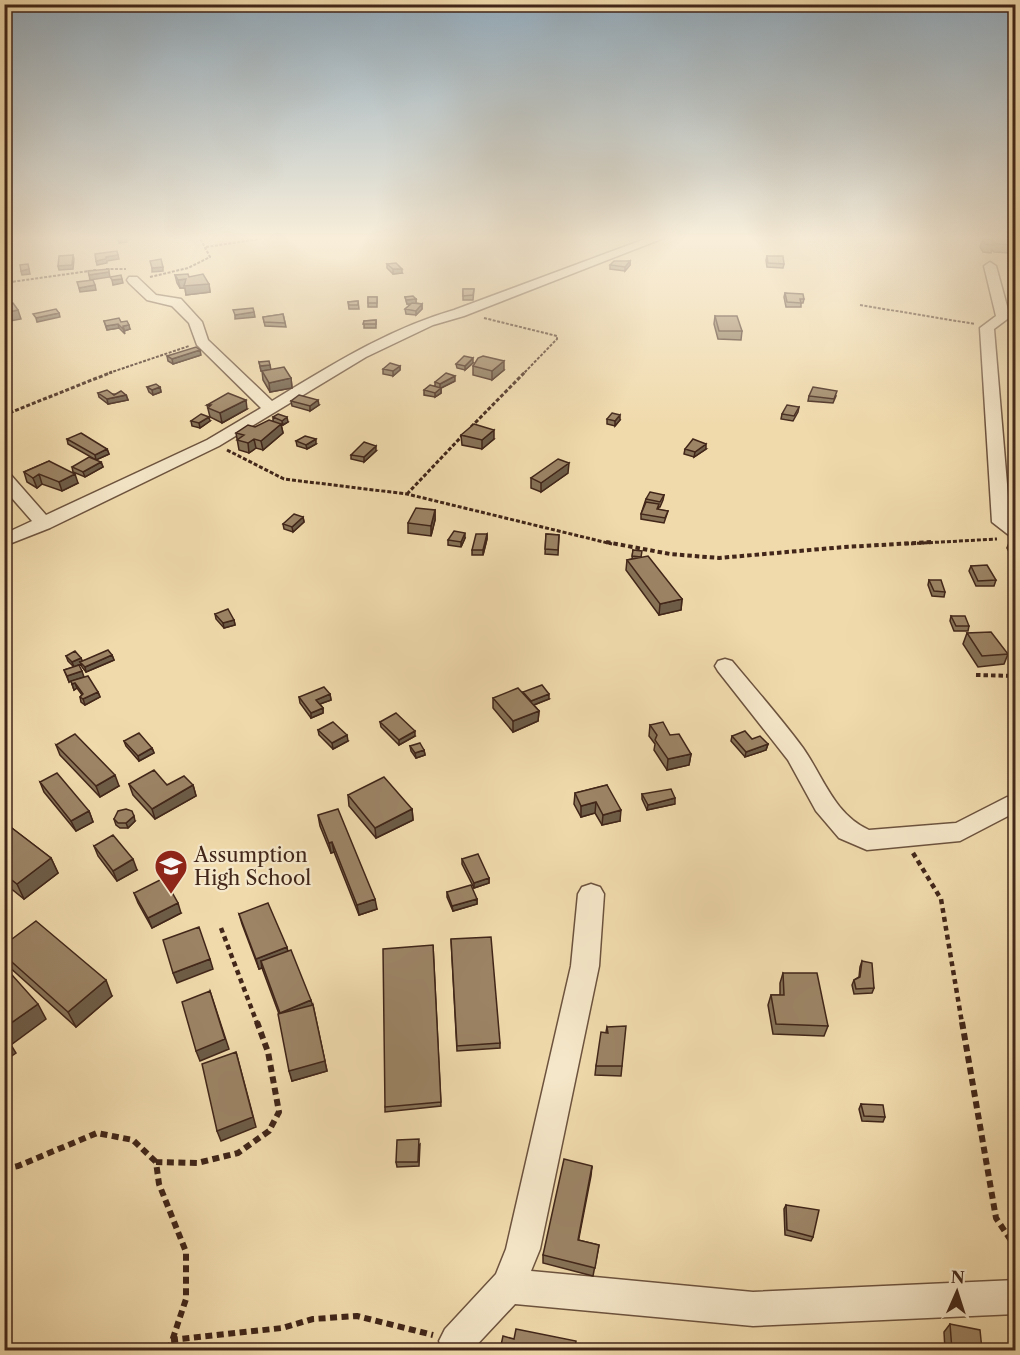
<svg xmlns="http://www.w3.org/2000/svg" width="1020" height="1355" font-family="'Libre Caslon Text',serif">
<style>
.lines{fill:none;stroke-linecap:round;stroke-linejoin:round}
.minor-casing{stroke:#6d533e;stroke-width:3}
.path-far4{stroke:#412619;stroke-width:2;stroke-dasharray:3 1.5;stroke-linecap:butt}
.path-far3{stroke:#412619;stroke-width:3;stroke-dasharray:4 2;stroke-linecap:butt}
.path-far2{stroke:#412619;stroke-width:4;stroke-dasharray:4.5 3;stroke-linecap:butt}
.path-far1{stroke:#412619;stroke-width:4.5;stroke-dasharray:5 4;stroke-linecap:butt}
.path{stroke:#412619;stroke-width:6;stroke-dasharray:7 4.5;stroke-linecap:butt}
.minor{fill:#f5e7c9;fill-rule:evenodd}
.wall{fill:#867257;stroke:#412619;stroke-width:1.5}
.shaded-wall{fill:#6d5c47;stroke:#412619;stroke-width:1.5}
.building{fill:#9c8465;stroke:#412619;stroke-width:1.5}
.labels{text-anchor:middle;stroke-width:4.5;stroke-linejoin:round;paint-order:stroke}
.poi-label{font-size:20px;fill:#412619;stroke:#f5e7c9;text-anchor:start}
</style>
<rect width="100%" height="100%" fill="#f0daac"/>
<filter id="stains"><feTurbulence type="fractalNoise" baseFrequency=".00333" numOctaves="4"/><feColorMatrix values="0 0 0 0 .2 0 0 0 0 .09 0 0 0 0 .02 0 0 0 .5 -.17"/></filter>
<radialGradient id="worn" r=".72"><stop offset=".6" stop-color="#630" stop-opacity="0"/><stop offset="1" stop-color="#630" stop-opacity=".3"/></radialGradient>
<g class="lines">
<g class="minor-casing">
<path id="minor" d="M653,236H669L464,316L433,325L366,357L219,446L50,528L4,546V534L32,521L4,489V473L10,474L46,515L207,440L261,408L197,345L189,323L172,306L147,300L129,283L127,280L129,277H137L156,295L181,299L202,322L208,340L272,401C330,366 388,329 454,310Z
M990,262L996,266L1010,317L994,329L1010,520L1016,524V537L1010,536L992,522L980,328L996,316L984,266Z
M725,659L732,661C756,690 781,718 803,748C824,778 834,814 869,830L956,823L1007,797L1016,798V816L1010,815L960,841L867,850L839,838L816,811L788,760L718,671L715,666L718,661Z
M591,884L600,887L604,894L599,966L540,1249L531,1271L753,1292L1016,1280V1314L753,1326L515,1304L472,1350H443L439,1341L445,1329L496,1274L506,1249L571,966L578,894L582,887Z"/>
</g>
<path class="path-far4" d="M206,247L280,236
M106,269H126
M150,277L188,268L210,257L199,236
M4,283L96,270
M860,305L975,324
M484,318L557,336V339L524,373
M109,373L189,346"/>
<path class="path-far3" d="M4,415L112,372
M471,427L525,372
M227,450L284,479L407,494L612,544
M407,494L463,435
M905,544L997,539"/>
<path class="path-far2" d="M606,542L670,554L719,558L844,547L933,542
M976,675L1016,676"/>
<path class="path-far1" d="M913,853L941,899L962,1023
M221,928L257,1023"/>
<path class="path" d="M962,1022L996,1218L1016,1248
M4,1169L18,1166L97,1133L133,1140L156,1162
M171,1340L282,1328L313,1319L357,1316L433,1335
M169,1350L186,1299V1252L159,1184L156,1162L197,1163L238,1153L269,1131L279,1112L268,1052L257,1022"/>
<use href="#minor" class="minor"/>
</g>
<path class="wall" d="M780,236H796L795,238L780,237Z
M986,236H1008L1014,245L1011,253L994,252L992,250L991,253L983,252L980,247L983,239L987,240Z
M767,256L784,264L783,268L767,267L766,260Z
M630,261V265L625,271L610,269V265Z
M387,264L402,273L393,274L387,268Z
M175,275L189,277L209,284L210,292L186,295L185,288H180L177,283Z
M463,289H474L473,300H463Z
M785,293L804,299L803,303H801V307H786L784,297Z
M368,297H377V307H368Z
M405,297L416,299V303L422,304V309L416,315L406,314L405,309L411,304H407Z
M358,301L359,309H349L348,302Z
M283,314L286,327L265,326L263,317Z
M715,316L742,331L741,340L718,339L714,324Z
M376,320V328H364V321Z
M104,321L121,322L130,329L124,331L125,334L119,328L107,330Z
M201,355L173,364L168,361L167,356Z
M259,362L271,370L291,378L292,388L270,392L263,380L262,371L270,370L261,371Z
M473,363L465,370L457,368L456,364Z
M400,366V370L393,376L383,374V369Z
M473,366L504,370L492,380L473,375Z
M1011,377L1016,378V392H1013L1010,382Z
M455,381L441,388V393L435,397L424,395V390L435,386V382Z
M147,387H160L161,392L153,395L149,392Z
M98,393L126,395L128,400L108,404L99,397Z
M809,396H836L833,403L808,401Z
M291,401L319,405L310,411L292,406Z
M207,405L247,409L222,423L210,417Z
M799,407L798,412L793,421L781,419L782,414Z
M273,417L288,422L283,425H281L283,433L263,450L256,448L249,453L239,450L236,433L273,422Z
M607,419L620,420L615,426L607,424Z
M191,421H210L200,428L192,426Z
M461,435L494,439L482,449L462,445Z
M67,439L107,449L109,454L96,460L68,444Z
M296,441L316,444L307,449L297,446Z
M685,449H706L694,457L684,454Z
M376,451L364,462L351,459V455Z
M49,461L78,483L62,491L42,484L37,488L27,482L24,472Z
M101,462L103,467L85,477L73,472L72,467Z
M568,473L541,492L531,488V478Z
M664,495L663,500L660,507H659L658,510L668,511L664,523L641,519V514L646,499Z
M435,510V520L431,536L408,533V523Z
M303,517L304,522L293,532L284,529L283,524Z
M487,534V539L483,555H472V550Z
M546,534L559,535L558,555L545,554Z
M465,538L461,547L448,545V540Z
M1011,538H1016V566L1007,548Z
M633,550L641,557L682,599L681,610L659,615L626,570L627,560L632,559Z
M971,566L996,580L994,586H976L969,571Z
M929,580L945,592L944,597L932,596L928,585Z
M1016,583V593L1013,588L1015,583Z
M215,614L234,620L235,625L224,628L216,619Z
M951,616L969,626L968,631H954L950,621Z
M967,633L1008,654L1004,664L978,667L963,644Z
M112,655L114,660L86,672L82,667L81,664L76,667L69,682L64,670L74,667L68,661L66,656L81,658L82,661Z
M71,681L98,692L100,697L85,705L81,702L80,697L82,695L77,688L74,690Z
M523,692L549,699L534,705L539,711L538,721L513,732L493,708V698L523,694Z
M330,694L331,700L320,704L323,708V713L311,718L300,703L299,697Z
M380,722L415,736L399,745L381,727Z
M650,725L670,735L691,754L689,765L667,770L654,750L655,744L649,736Z
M318,730L348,741L333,749L319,735Z
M732,736L768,744L766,750L745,757L731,741Z
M124,741L152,748L154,753L139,761L126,746Z
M56,745L119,786L100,797L60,755Z
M410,746L424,750L425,755L416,758L411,751Z
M40,782L89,811L93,822L76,831L44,792Z
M129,784L193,785L196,796L155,819L133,795Z
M607,785L620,821L602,825L595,813L581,817L574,804L575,793Z
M642,794L675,804L647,810L642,799Z
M348,795L412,809L413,820L376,838L349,806Z
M318,815L377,909L359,915L334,852L331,853L320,826Z
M114,819L135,821L128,828H120L116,825Z
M4,822L51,858L58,873L24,899L4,883Z
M94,846L137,870L117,881L98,856Z
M462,859L489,878V883L474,888L462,864Z
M447,892L477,899V904L453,911L447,897Z
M134,893L181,913L152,928L138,903Z
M239,914L288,951L312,1005L327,1071L292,1081L279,1014L262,968L259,969L242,924Z
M451,939L500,1043V1048L457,1051Z
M4,945L112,996L76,1027L7,965L4,961Z
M433,945L441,1106L385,1112V1107Z
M862,961L874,988L872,993L854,994L852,985L854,980L859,977L860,967Z
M783,973L828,1026L824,1036L773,1034L768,1005L771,995H780V983Z
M607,1027L622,1066L621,1076L595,1075L596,1066L606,1032Z
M1013,1059H1016V1095L1010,1064Z
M861,1104L885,1117L883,1122L862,1121L859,1109Z
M1013,1104H1016V1131L1010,1109Z
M420,1144L419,1166L397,1167L396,1162Z
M592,1166L578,1240L599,1245L593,1276L543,1263V1255Z
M786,1205L813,1237L811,1241L785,1235L784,1209Z
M950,1324L982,1350H945L944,1332Z"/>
<path class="shaded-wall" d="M126,236L127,242L119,243L118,239Z
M73,255L74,259L73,269L59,270L58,266Z
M118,255L119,259L107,261V263L97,265L96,261L106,257Z
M630,261V265L625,271V267Z
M163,267V271L152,272V268Z
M29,269L30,274L22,275L21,271Z
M393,269H402V273L393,274Z
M109,272L110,277L90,280L89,275Z
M122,279L123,283L113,285L112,280Z
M186,279L209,284L210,292L186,295L185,288H180L178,280Z
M95,285L96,290L80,292L79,288Z
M416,299V304H407L406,300Z
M422,304V309L416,315V311Z
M18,310L21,319L4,322V313Z
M254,312L255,317L235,319V315Z
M59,313L60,317L37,322L36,318Z
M118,324L119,328L107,330L106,326Z
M129,325L130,329L124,331L123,326Z
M200,350L201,355L173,364L172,359Z
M473,358V363L465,370V366Z
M504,361V370L492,380V371Z
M270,365L271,370L261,371L260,366Z
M400,366V370L393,376V371Z
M455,376V381L441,388V393L435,397V393L440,388V384Z
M291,378L292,388L270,392L269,383Z
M160,387L161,392L153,395L152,390Z
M126,395L128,400L108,404L107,399Z
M246,400L247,409L222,423L220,413Z
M318,400L319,405L310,411V406Z
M620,415V420L615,426V421Z
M209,417L210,421L200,428L199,423Z
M287,417L288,422L283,425L282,421Z
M281,424L283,433L263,450L261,441Z
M494,430V439L482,449V440Z
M254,439L256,448L249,453L248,443Z
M316,439V444L307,449L306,445Z
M706,444V449L694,457L695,452Z
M376,446V451L364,462V457Z
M107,449L109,454L96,460L95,455Z
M101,462L103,467L85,477L83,472Z
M569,463L568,473L541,492V483Z
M39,474L42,484L37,488L33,478Z
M75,474L78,483L62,491L59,482Z
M435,510V520L431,536V526Z
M303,517L304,522L293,532L292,527Z
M465,533V538L461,547V542Z
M487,534V539L483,555V550Z
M682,599L681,610L659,615L660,604Z
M234,620L235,625L224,628L223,623Z
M112,655L114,660L86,672L85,667Z
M81,658L83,663L80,662L81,664L74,667L72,662Z
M82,671L84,677L69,682L67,676Z
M75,683L77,688L74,690L72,684Z
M98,692L100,697L85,705L83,699Z
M330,694L331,700L317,705L316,700Z
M549,694V699L531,706V701Z
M323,708V713L311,718V713Z
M539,711L538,721L513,732V721Z
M415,731V736L399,745V740Z
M347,735L348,741L333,749L332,743Z
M768,744L766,750L745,757L746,752Z
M152,748L154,753L139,761L138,756Z
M424,750L425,755L416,758L415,753Z
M691,754L689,765L667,770L668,759Z
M115,775L119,786L100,797L96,786Z
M193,785L196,796L155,819L152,809Z
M675,798V804L647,810L648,805Z
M596,802L595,813L581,817V806Z
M412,809L413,820L376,838L375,828Z
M621,810L620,821L602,825L603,815Z
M89,811L93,822L76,831L71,821Z
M134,816L135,821L128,828L126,823Z
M332,842L334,852L331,853L329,843Z
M51,858L58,873L24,899L17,884Z
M133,859L137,870L117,881L113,871Z
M489,878V883L474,888V883Z
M375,899L377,909L359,915L357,905Z
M477,899V904L453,911L452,906Z
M178,903L181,913L152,928L148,918Z
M287,947L289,957L261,961L262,968L259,969L256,959Z
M210,959L213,969L177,983L173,973Z
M106,980L112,996L76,1027L68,1012Z
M210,991L229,1049L200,1061L196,1051Z
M311,1000L314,1010L282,1023L280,1013Z
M38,1004L46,1019L11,1045L16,1053L4,1061V1028Z
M313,1005L327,1071L292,1081L289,1071Z
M236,1052L256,1127L221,1141L217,1131Z
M592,1166L591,1176L577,1248L578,1240Z"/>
<path class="building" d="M118,236H126V238L118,239Z
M992,236H1008L1014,245L996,244L991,238H993Z
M983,239L991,240L994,245L985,244Z
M117,251L118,255L106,257V259L96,261L95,254Z
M73,255L72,265L58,266L59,256Z
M767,256H783L784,264L768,263Z
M161,259L163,267L152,268L150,261Z
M614,261H630L625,267L610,265Z
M396,263L402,269H393L387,264Z
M28,264L29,269L21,271L20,265Z
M109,269V272L89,275L88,271Z
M188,274L189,277L203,274L209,284L184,286L186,279L178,280L175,275Z
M121,275L122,279L112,280L110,277Z
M93,280L95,285L79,288L77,282Z
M463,289H474L473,295L463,296Z
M785,293L803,294L804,299H800L801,303L787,302Z
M413,296L416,299L406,300L405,297Z
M368,297H377V303H368Z
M358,301V305H349L348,302Z
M13,303L18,310L4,313V305Z
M412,303L422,304L416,311L405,309Z
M253,308L254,312L235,315L233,310Z
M56,309L59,313L36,318L33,314Z
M283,314L285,323L264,322L263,317Z
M715,316H737L742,331H719Z
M119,318L121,322L127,321L129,325L123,326L124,330L118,324L106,326L104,321Z
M376,320V324H363L364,321Z
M196,347L200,350L172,359L167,356Z
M464,356L473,358L465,366L456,364Z
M483,356L504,361L492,371L473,366L478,358Z
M269,361L270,365L260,366L259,362Z
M390,363L400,366L393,371L383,369Z
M284,367L291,378L269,383L262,371Z
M446,373L455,376L440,384L435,382Z
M1011,377L1016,378V387H1015Z
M156,384L160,387L152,390L147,387Z
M430,385L441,388L435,393L424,390Z
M813,387L837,391L834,399L809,396Z
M107,390L114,395L121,391L126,395L107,399L98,393Z
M228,393L246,400L220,413L208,408L211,405H207Z
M299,395L318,400L310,406L291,401Z
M787,405L799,407L794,416L782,414Z
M612,413L620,415L615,421L607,419Z
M201,414L209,417L199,423L191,421Z
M278,414L287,417L282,421L273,417Z
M269,420L281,424L261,441L254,439L248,443L237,440L244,435L236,433L248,425L255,427Z
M474,424L494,430L482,440L461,435Z
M81,433L107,449L95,455L67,439Z
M305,436L316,439L306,445L296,441Z
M693,439L706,444L695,452L685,449Z
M364,442L376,446L364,457L351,455Z
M89,457L101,462L83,472L72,467Z
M558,459L569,463L541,483L531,478Z
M49,461L75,474L59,482L39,474L33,478L24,472Z
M650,492L664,495L660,502L646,499Z
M646,502L659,504L657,509L668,511L665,518L641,514Z
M416,508L435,510L431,526L408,523Z
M294,514L303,517L292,527L283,524Z
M454,531L465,533L461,542L448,540Z
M476,534H487L483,550H472Z
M546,534L559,535L558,550L545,549Z
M1011,538H1016V548Z
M633,550L642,551L641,557L632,556Z
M648,556L682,599L660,604L627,560Z
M987,565L996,580L978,581L971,566Z
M929,580H941L945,592L934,591Z
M228,609L234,620L223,623L215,614Z
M951,616H965L969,626H956Z
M991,632L1008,654L982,656L967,633Z
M108,650L112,655L85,667L80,662Z
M75,651L81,658L72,662L66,656Z
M79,665L82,671L67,676L64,670Z
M88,676L98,692L83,699L80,697L83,694L75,683L72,684L71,681Z
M542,685L549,694L531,701L523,692Z
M324,687L330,694L316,700L323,708L311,713L299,697Z
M518,688L539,711L513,721L493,698Z
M396,713L415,731L399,740L380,722Z
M333,722L347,735L332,743L318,730Z
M663,722L670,735L679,734L691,754L668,759L655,740L657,735L650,725Z
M745,731L752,739L760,736L768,744L746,752L732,736Z
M139,733L152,748L138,756L124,741Z
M75,734L115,775L96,786L56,745Z
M420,743L424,750L415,753L410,746Z
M154,770L167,785L184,776L193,785L152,809L129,784Z
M57,773L89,811L71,821L40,782Z
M384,777L412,809L375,828L348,795Z
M607,785L621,810L603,815L596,802L581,806L575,793Z
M671,789L675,798L648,805L642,794Z
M126,809L132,811L134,816L126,823H118L114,819L118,811Z
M338,809L375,899L357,905L332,842L329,843L318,815Z
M4,822L51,858L17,884L4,874Z
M113,835L133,859L113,871L94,846Z
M478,854L489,878L474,883L462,859Z
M164,878L178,903L148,918L134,893Z
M471,885L477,899L452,906L447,892Z
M268,903L287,947L256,959L239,914Z
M36,921L106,980L68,1012L4,955V945Z
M199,927L210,959L173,973L163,940Z
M491,937L500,1043L457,1046L451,939Z
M433,945L441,1102L385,1107L383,949Z
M291,950L311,1000L280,1013L261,961Z
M862,961L872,963L874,988L856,989L854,980L860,977Z
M4,966L38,1004L4,1028Z
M783,973H817L828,1026L776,1024L771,995H784Z
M210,991L225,1039L196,1051L182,1002Z
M313,1005L325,1061L289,1071L278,1014Z
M626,1026L622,1066H596L601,1032L608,1033L607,1027Z
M236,1052L253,1117L217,1131L202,1064Z
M1013,1059H1016V1074Z
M861,1104L883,1105L885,1117L864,1116Z
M1013,1104H1016V1114Z
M419,1139L418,1162H396L397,1140Z
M564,1159L592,1166L578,1240L599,1245L595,1268L543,1255Z
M786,1205L819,1210L813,1237L787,1230Z
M950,1324L980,1330L982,1350H952Z
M516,1329L576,1341L575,1350H500L503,1336L514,1339Z"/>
<linearGradient id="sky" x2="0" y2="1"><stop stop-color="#93abbc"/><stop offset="0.56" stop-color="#f8eeda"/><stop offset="1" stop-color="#f8eeda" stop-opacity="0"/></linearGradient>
<rect width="1020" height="425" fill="url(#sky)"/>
<defs>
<g id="school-pin" transform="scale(1.725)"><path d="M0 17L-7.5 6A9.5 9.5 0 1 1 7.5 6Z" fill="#8f2418" stroke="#f5e7c9"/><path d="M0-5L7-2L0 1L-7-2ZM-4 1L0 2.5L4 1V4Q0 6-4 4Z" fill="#fff"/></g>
</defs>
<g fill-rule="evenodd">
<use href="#school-pin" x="171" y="866"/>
</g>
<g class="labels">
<g class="poi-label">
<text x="194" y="862">Assumption<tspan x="194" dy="23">High School</tspan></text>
</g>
</g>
<rect width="1020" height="1355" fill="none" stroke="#f0daac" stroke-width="24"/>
<rect x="6" y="6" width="1008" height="1343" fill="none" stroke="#412619" stroke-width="3"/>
<rect x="12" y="12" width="996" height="1331" fill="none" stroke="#412619" stroke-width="1.5"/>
<g transform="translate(957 1292) rotate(3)" stroke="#f5e7c9" stroke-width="4.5" paint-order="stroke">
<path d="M0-4.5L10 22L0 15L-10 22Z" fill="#412619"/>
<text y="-9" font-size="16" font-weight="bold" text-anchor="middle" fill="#412619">N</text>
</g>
<rect width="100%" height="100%" filter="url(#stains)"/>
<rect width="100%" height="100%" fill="url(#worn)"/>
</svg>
